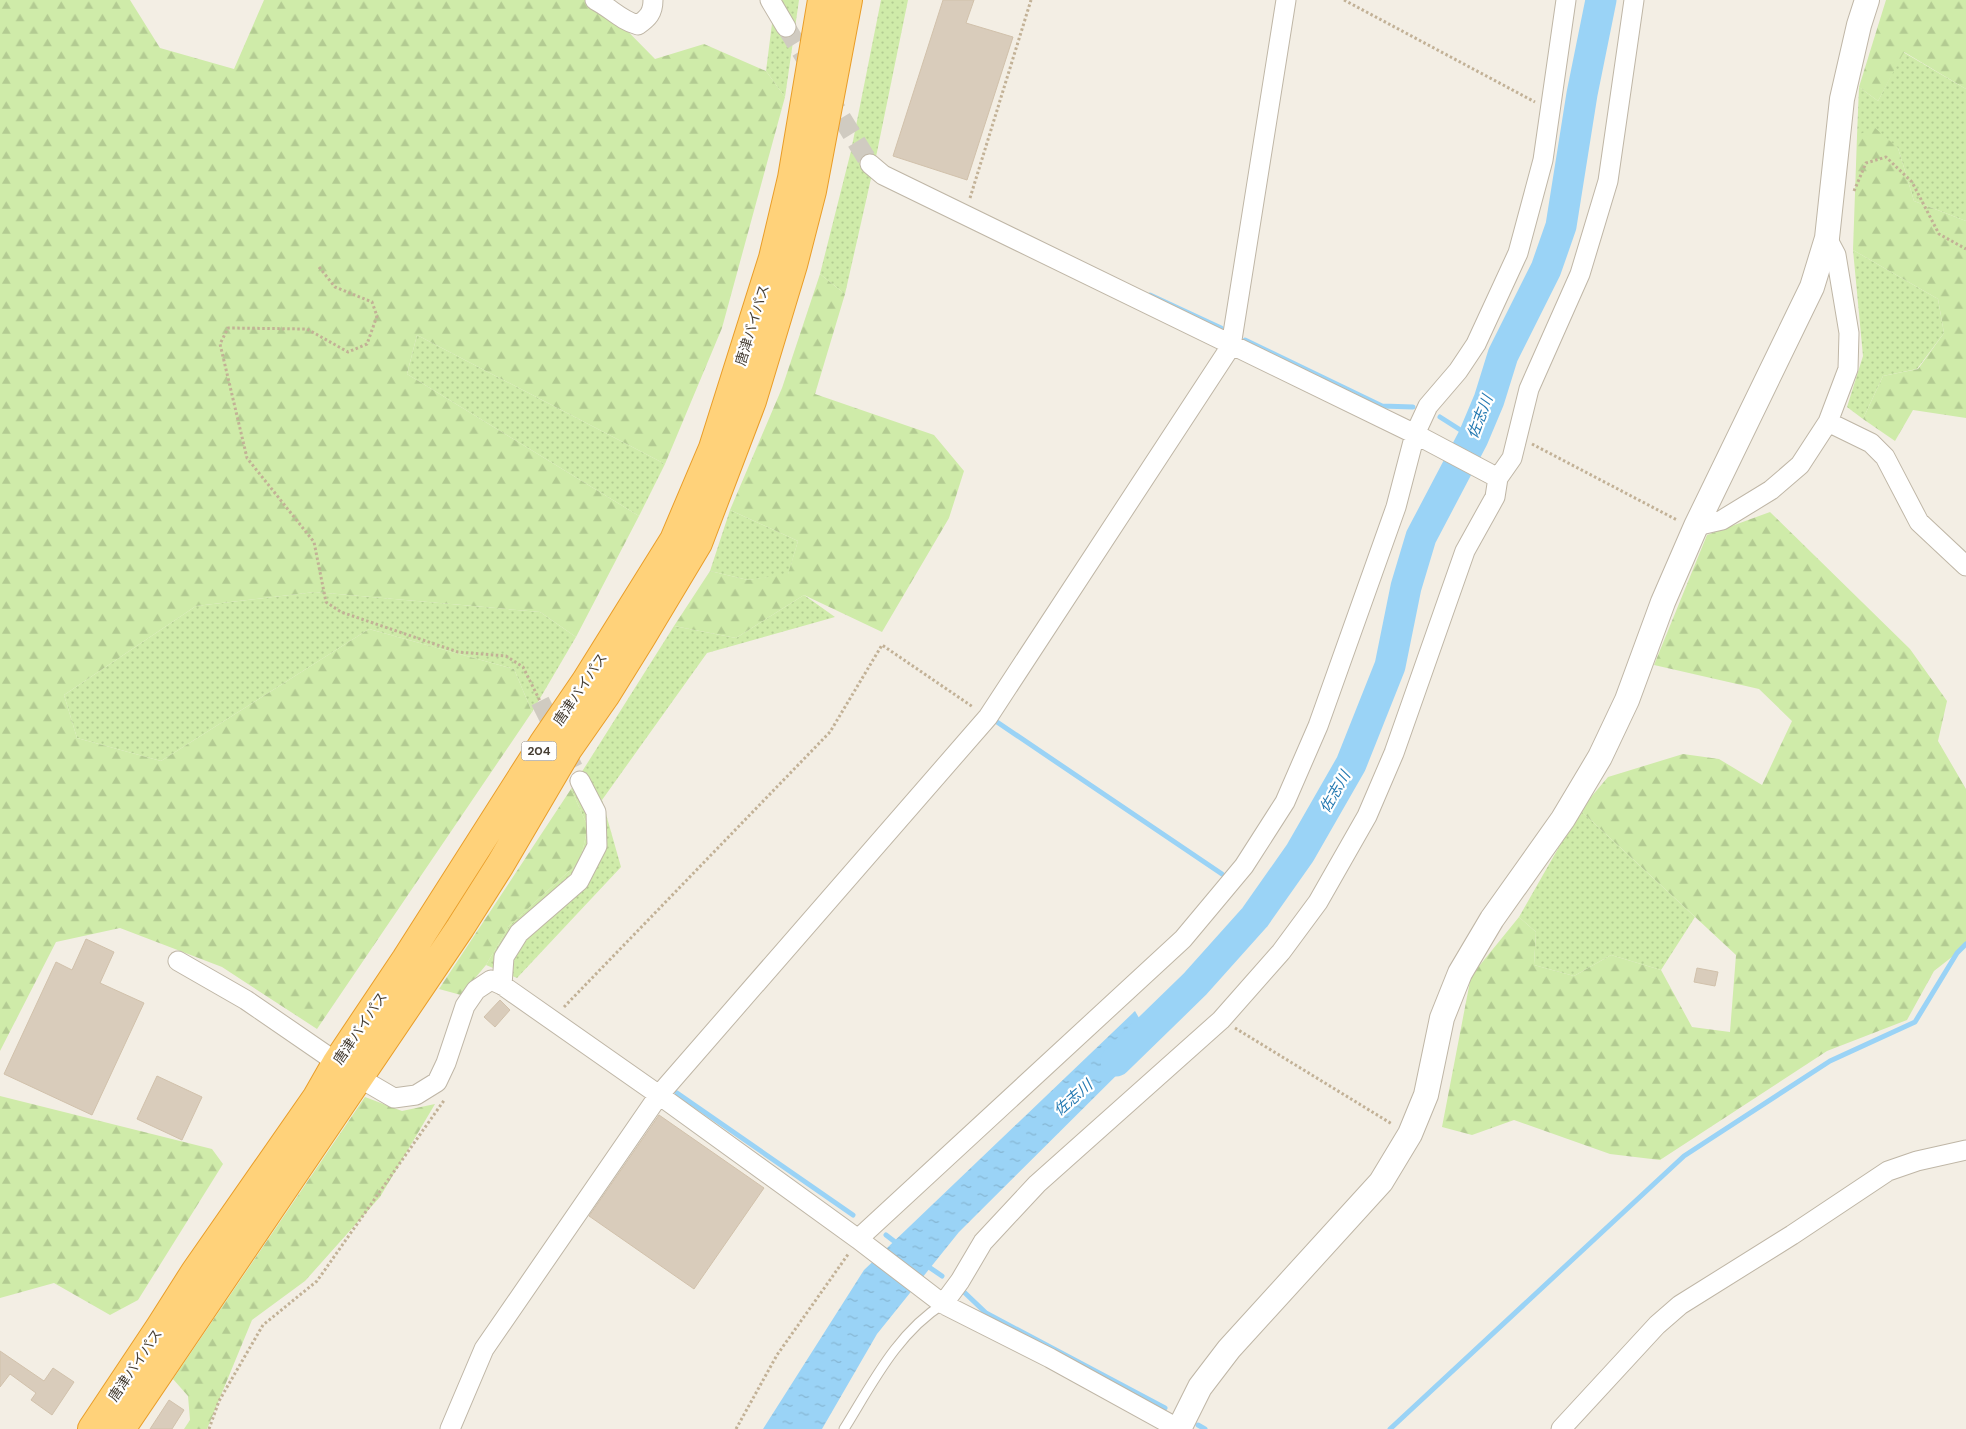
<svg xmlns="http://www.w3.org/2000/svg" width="1966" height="1429" font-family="'DM Sans','Noto Sans JP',sans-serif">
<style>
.grass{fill:url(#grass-dots)}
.forest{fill:url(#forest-firs)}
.water{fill:url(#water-ripples)}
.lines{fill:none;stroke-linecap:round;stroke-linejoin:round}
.stream{stroke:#9ad3f6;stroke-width:5}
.river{stroke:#9ad3f6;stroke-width:31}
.building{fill:#d9ccbb;stroke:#d1c1ab}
.minor-tunnel{stroke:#d0cbc1;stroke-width:19;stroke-dasharray:19 9;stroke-linecap:butt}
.service-casing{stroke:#bfb6a6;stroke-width:11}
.minor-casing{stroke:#bfb6a6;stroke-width:21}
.tertiary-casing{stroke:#bfb6a6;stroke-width:26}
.trunk-casing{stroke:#e99d28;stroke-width:30}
.path{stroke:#c2b196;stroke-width:3;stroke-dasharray:2.5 2.5;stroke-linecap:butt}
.service{stroke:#fff;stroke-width:9}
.minor{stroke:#fff;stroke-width:19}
.tertiary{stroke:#fff;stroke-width:24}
.trunk{stroke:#ffd27a;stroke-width:28}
.labels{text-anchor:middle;stroke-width:4.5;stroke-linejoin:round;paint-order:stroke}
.shield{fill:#fff;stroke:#7e7870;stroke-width:1}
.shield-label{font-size:12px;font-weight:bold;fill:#463e33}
.street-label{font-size:14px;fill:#463e33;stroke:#fff}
.water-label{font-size:15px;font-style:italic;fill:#2479b1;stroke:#fff}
</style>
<defs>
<pattern id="grass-dots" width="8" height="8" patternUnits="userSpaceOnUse" patternTransform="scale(1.25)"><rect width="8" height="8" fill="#cfeba9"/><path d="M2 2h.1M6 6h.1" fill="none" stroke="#b3cb92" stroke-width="1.8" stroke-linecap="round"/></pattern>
<pattern id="forest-firs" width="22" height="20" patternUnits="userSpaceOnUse" patternTransform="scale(1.25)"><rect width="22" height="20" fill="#cfeba9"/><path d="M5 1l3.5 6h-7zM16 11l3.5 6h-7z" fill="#b3cb92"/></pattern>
<pattern id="water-ripples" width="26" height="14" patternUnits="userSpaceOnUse" patternTransform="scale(1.25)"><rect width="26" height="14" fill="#9ad3f6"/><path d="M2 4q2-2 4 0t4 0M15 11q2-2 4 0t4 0" fill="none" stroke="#86b6d3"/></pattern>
</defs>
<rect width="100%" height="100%" fill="#f3eee4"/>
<path class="grass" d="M775,0H799L785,97L766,71Z
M881,0H908L877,152L845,294L820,274L851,151Z
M1903,52L1966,89V221L1914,201L1898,148L1857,136L1859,87L1878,101Z
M1853,250L1938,299L1944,333L1917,369L1883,376L1863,419L1847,407L1863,356Z
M417,335L665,464L639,516L407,374Z
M730,510L798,541L788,575L748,580L710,571Z
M315,592L540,612L576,637L532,712L514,669L369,629L161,761L77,738L64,695L196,606Z
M804,595L835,617L707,653L602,800L621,867L517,978L486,965L509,926L580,861L588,827L571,789L674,626L736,638Z
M1580,810L1695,917L1661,970L1611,955L1574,976L1534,965L1536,932L1519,917Z"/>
<path class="forest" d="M0,0H130L160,48L234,69L264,0H593L599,2L655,59L704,44L766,71L785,97L722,328L665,464L417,335L407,374L639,516L576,637L540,612L315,592L196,606L64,695L77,738L161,761L369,629L514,669L532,712L317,1029L222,967L120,928L56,942L0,1051Z
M1886,0H1966V89L1904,52L1878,101L1859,87Z
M1874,127L1898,148L1914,201L1966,221V418L1913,410L1895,441L1863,419L1883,376L1918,369L1944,333L1938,299L1853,250L1857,136Z
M820,274L845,294L815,394L934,435L964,471L949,518L882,632L804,595L736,638L674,626L710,571L748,580L788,574L798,541L730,510L782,388Z
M1770,512L1910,649L1947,701L1938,741L1966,789V946L1934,971L1907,1020L1827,1051L1660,1160L1610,1154L1514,1120L1472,1135L1442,1127L1471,976L1519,917L1536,932L1534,965L1574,976L1611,955L1661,970L1692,1027L1730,1032L1736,955L1580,810L1608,777L1683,754L1719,759L1762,785L1792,721L1759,689L1654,665L1707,535Z
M571,789L588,827L580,861L509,926L486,965L461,995L439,989Z
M0,1096L212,1149L223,1164L138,1300L110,1315L54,1283L0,1298Z
M365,1097L402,1111L435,1104L380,1197L305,1281L252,1320L207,1429H184L190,1420L188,1396L173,1379Z"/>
<path class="water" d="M1135,1011L1152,1040L959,1232L877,1334L822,1429H763L864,1270Z"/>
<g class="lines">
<path class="stream" d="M1150,295L1221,328
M1245,340L1382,406L1413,407
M1440,417L1473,438
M997,722L1222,874
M677,1093L853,1215
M886,1235L899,1245
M926,1265L942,1276
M964,1292L986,1313L1165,1408
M1198,1425L1205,1429
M1390,1429L1684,1156L1830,1061L1915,1022L1957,953L1966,944"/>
<path class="river" d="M1116,1061L1195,984L1255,917L1300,853L1351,764L1390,666L1406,587L1421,537L1473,438L1489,400L1503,355L1546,269L1561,226L1582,94L1601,0"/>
</g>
<path class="building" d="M943,0H974L966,23L1013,37L967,180L893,156Z
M86,939L114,952L100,983L144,1003L92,1115L4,1074L56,962L72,970Z
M1697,968L1718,972L1715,986L1694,982Z
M500,1000L510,1010L495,1027L484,1017Z
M157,1076L202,1097L182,1140L137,1119Z
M659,1115L764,1188L694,1289L589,1216Z
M0,1351L44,1381L53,1368L74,1382L52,1415L31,1400L36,1393L10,1374L0,1387Z
M169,1400L184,1410L172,1429H150Z"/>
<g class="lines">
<path class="minor-tunnel" d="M786,27L813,71
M827,94L870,164
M540,701L580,781"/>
<g class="service-casing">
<path id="service" d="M844,1429C872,1384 897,1333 943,1304"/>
</g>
<g class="minor-casing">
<path id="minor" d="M595,0C611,8 620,20 638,25C648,18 653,13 653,0
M770,0L786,27
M870,164L883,175L1415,434L1498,478L1495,497L1465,551L1394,753L1367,816L1318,902L1281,952L1221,1020L1037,1184L983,1242L960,1281L943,1304
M1828,422L1871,443L1885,457L1919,522L1966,566
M1498,478L1512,458L1529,389L1580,274L1608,181L1634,0
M1696,526L1722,520L1771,490L1800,465L1828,422L1848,369L1849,333L1836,255L1827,238
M178,961L246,1000L358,1077L394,1098L416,1095L437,1082L446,1063L465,1006L476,990L491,980L502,985L659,1095L858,1239L943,1304L1050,1358L1179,1429
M502,985L504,957L519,933L579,881L597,846L596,812L580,781
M858,1239L1183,939L1244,866L1285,802L1318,726L1396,507L1415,434L1428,406L1458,371L1476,344L1518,253L1543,160L1566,0
M450,1429L484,1349L659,1095L988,717L1231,346L1286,0
M1561,1429L1657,1325L1680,1305L1792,1235L1888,1171L1917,1161L1966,1150"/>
</g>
<g class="tertiary-casing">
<path id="tertiary" d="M1179,1429L1200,1387L1229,1349L1381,1182L1410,1134L1426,1095L1442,1018L1460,973L1492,919L1563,819L1600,757L1627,700L1663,602L1696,526L1812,287L1827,238L1842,99L1859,25L1867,0"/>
</g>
<g class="trunk-casing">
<path id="trunk" d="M92,1429L160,1327L195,1272L317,1097L337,1062L406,959L543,744L586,681L674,540L713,448L773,258L792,178L822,0
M121,1429L460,928L500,865L568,749L605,696L641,638L698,543L752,401L793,265L812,191L848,0"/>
</g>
<path class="path" d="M1344,0L1535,102
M1854,191L1866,163L1886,157L1912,182L1939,234L1966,249
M970,198L1031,0
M319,267L335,287L372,302L377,316L367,344L348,352L307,329L228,328L220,344L247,458L314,542L326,602L341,612L458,652L506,656L523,667L540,701
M1532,444L1677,520
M564,1007L830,732L882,645L973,707
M1235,1028L1392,1124
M209,1429L219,1401L263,1325L317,1281L445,1099
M736,1429L777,1355L849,1253"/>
<use href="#service" class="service"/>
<use href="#minor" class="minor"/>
<use href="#tertiary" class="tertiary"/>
<use href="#trunk" class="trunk"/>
</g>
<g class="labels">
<rect class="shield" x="521.5" y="741.5" width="35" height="19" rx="4"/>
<g class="shield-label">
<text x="539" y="755">204</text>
</g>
<g class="street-label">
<text transform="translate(752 325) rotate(-73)" y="5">唐津バイパス</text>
<text transform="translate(580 689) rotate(-56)" y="5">唐津バイパス</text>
<text transform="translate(360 1028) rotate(-56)" y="5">唐津バイパス</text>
<text transform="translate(135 1365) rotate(-56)" y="5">唐津バイパス</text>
</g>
<g class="water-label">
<text transform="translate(1480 417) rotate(-69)" y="5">佐志川</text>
<text transform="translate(1335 792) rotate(-60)" y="5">佐志川</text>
<text transform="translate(1073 1098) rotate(-41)" y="5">佐志川</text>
</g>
</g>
</svg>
